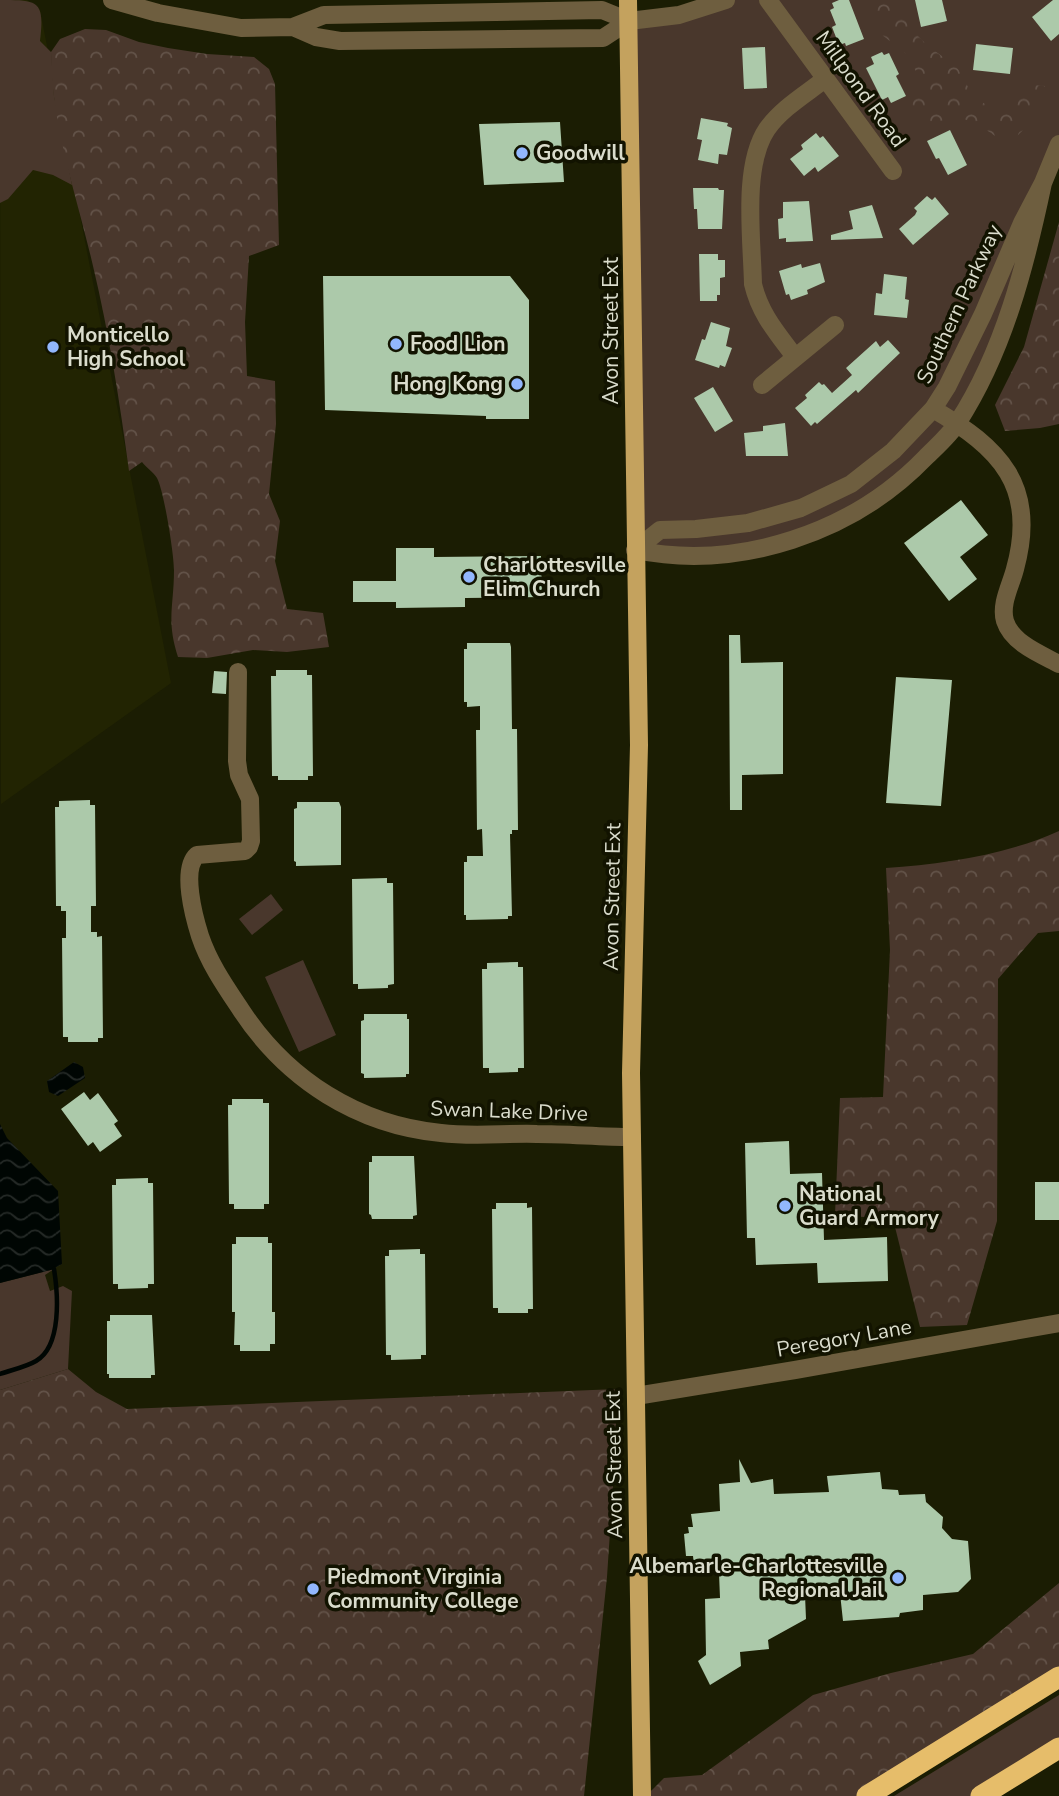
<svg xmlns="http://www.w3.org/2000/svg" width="1059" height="1796" font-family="'Nunito Sans',sans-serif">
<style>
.built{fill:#222402}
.green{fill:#49372c}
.forest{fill:url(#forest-crowns)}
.water{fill:url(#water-waves)}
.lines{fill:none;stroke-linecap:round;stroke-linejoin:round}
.stream{stroke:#000603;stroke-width:4.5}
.building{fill:#acc9aa}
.minor{stroke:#6e5e3f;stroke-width:18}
.major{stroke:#c4a25e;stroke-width:18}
.highway{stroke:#e6bd6a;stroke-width:21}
.poi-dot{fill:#92b7fd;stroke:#121300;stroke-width:2.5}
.labels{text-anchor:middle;stroke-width:7;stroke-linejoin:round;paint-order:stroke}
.street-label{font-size:21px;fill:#dadccc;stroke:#121300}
.poi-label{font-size:21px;font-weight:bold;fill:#dadccc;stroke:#121300;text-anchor:start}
</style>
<defs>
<pattern id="forest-crowns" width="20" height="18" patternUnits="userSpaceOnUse" patternTransform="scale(1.75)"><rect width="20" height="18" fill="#49372c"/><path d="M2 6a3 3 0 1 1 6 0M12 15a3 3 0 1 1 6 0" fill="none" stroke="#635349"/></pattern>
<pattern id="water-waves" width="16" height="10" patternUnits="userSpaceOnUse" patternTransform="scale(1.75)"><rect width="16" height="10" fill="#000603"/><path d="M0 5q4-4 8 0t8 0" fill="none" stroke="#252a27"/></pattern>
</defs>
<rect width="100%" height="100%" fill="#1b1d03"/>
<path class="built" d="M0,0H27L40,10L171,683L1,804Z"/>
<path class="green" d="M0,0C38,0 45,0 40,41L51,52L54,96L72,185L53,175L33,170L8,199L0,203Z
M726,0H1059V144L1030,242L958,423L894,486L772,546L635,550L629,21Z
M271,894L283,910L252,935L239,919Z
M303,960L336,1035L299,1052L265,977Z
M54,1269L45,1275L50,1291L63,1286L72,1291L68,1369L0,1390V1283Z
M1059,1695V1742L971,1796H894Z"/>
<path class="forest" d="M860,0H901L904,2L916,34L928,46L957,67L973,96L991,108L1010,104L1032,85L1045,86L1030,123L1011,142L995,136L975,122L955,117L930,124L915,120L912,102L920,80L908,55L882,35Z
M85,29L106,30L139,42L168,48L207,54L254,57L269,69L275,84L279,245L249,256L245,322L247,376L275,381L276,424L269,494L280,521L275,561L287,609L323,613L329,647L287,652L253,650L207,658L178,657C166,620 174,606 174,570C174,554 164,491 157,478C154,473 146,467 142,462L129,471C120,403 109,333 93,266C77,196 51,125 51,52L60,39Z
M1059,222V424L1040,428L1005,431L995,405L1024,347Z
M1059,831V931L1038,933L998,979L997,1221L967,1325L920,1327L893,1219L835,1215L840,1098L883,1097L890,950L886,868C944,864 1006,855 1059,831Z
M68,1369L96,1392L127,1409L617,1389L615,1456L607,1577L584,1796H0V1390Z
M1059,1583V1677L867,1796H646L664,1778L702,1775L813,1695L891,1673L973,1654Z"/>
<path class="water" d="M74,1062L83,1067L85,1078L58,1096L49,1092L47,1081Z
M0,1124L7,1138L58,1191L62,1264L51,1270L0,1283Z"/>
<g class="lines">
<path class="stream" d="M0,1374C11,1370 26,1367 36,1361C62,1346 58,1294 54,1269"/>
</g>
<path class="building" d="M839,0H849L864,39L846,46L845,43L839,45L832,27L836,25L830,10L834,8L832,3Z
M915,0H942L947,21L921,27Z
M1053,0H1059V34L1051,41L1032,17Z
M976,44L1013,48L1010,74L973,70Z
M765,47L767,88L744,89L742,48Z
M882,52L884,55L889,53L899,74L896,76L906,96L891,103L888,97L882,100L866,68L874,64L871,57Z
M701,118L728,123L727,126L732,128L727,155L719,154L718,164L698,160L702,140L697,139Z
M560,122L564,182L484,185L479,124Z
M950,130L967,165L948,175L939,158L936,159L927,141Z
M816,133L820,138L823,136L839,156L818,172L815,167L804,176L790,159L803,149L801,145Z
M693,188H718L719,190H724L722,229H698L697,209H694Z
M927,196L932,200L935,197L949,214L913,245L899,229L915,215L917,211L914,208Z
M809,201L813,241L786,242V238L779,239L778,219L783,218V202Z
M872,205L883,238L831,240V235L853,229L849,211Z
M699,254H718V260H725V277L720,278V295H717V301H700Z
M820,263L825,282L807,290L808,294L791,300L789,294L786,295L779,271L801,264L802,268Z
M884,274L907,277L905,299L909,300L907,318L874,315L876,293L882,294Z
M323,276H510L529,300V419H486V416L325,410Z
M711,322L730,328L726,346L732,348L725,367L720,365L719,368L695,360L702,339L705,340Z
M888,340L900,353L858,393L856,390L817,424L815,422L811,426L795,408L807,398L805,395L819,382L822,385L824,384L832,393L852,375L846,368L876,341L880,347Z
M713,387L733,421L715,432L694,398Z
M785,423L788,456H746L744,433L763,431V426Z
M961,500L988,535L960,557L977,579L949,601L904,543Z
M396,548H434V557L541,556L542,597L465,598V607L396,608V602H353V581H396Z
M729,635H740L741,663L783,662V774L742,775V810H730Z
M467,643H510L511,647L512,729H517L518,830H512V834H510L512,916H508V919L466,920V915H464V862H467V856H483L482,829L477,830L476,730H480V706L467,707V702H464V649H467Z
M276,670H307V675H312L313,776H308V780H278V776H272L271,676H276Z
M214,671L227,672L226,694L212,693Z
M896,677L952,680L941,806L886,803Z
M90,800V805H95L96,906H91V932H97V937L102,936L103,1038H98V1042H68V1037H63L62,938H66V911H61V906H56L55,807H59V801Z
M297,802H339L341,807V865L296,866V862L294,861V809L297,808Z
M387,878V883H393L394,984L388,985V988L358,989V984H353L352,879Z
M518,962V967H523L524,1068H518V1072L489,1073V1068H483L482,969H487V963Z
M364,1014H407V1019H409V1074H406V1077L364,1078V1074L361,1073V1021L364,1020Z
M84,1092L90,1100L98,1093L118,1121L114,1124L122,1136L100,1152L93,1142L88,1146L61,1109Z
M232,1099H263V1103H269V1204H264V1209H234V1204H229L228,1105H232Z
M789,1141L790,1174L822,1173L824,1240L887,1237L888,1281L818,1283L817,1263L756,1265L755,1238H747L745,1143Z
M372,1156H414L417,1215L413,1216V1219H372L371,1215L369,1214V1162H372Z
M148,1178V1183H153L154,1284H148V1288L118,1289V1284H113L112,1185H116V1179Z
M1035,1182H1059V1220H1035Z
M496,1203H527V1208L532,1207L533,1309H528V1313H498V1308H493L492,1209H496Z
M236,1237H268V1243H272V1312H275V1344H270V1351H240V1345H234L235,1312H232V1244H236Z
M420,1249V1254H425L426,1355H421V1359L391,1360V1355H386L385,1256H389V1250Z
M110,1315H152L155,1375H151V1378H109V1374H107V1321H110Z
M739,1459L751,1483L773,1479L774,1494L829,1492L827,1476L880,1472L882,1489L898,1490L899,1495L925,1494L926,1502L943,1517L942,1528L952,1539L968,1541L971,1579L958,1592L923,1595V1610L900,1613L899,1617L843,1621L839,1584L812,1586V1594L805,1595L806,1619L768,1640L769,1649L740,1652L741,1666L710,1685L698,1661L706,1655L705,1599L720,1598L719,1573L695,1575L693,1556H686L684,1534L689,1533L688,1527H693L691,1514L720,1511L719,1484L740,1482Z"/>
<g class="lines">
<path class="minor" d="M112,0L158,13L241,28L293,27L324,15L602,10L629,21L679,15L726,0
M768,0L893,171
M293,27L316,37L340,41L603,38L629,21
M1043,183C1026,264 1004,351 958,422C950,435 937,446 926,457C853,533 739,571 635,550L660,530L696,529L748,523L801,508L851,484L893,451L933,409L947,387L983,314L1022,223Z
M1043,183L1059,144
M795,357C777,333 760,314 753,284C752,239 742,166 767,129C782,108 806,94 825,79
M762,385L835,325
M933,409C1000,448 1038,486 1015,569C1011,585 1000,604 1005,621C1012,643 1040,654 1059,664
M238,672L237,761L239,775L250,799L251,841L249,847L245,851L197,855C181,869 194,917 200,936C209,963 225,986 241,1010C287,1080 358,1125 441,1133C473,1137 505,1133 537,1134C569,1134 600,1137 632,1137
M636,1396L795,1370L1059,1323"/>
<path class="major" d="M628,0L639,745L631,1073L642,1796"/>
<path class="highway" d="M867,1796L1059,1677
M981,1796L1059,1748"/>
</g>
<g class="poi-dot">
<circle cx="522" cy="153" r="7"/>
<circle cx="396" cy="344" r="7"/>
<circle cx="53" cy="347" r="7"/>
<circle cx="517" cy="384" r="7"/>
<circle cx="469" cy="577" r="7"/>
<circle cx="785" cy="1206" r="7"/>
<circle cx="898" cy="1578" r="7"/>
<circle cx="313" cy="1589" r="7"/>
</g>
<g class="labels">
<g class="street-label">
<text transform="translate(861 89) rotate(54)" y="7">Millpond Road</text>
<text transform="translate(959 304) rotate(-65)" y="7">Southern Parkway</text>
<text transform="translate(611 331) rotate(-90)" y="7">Avon Street Ext</text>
<text transform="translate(612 897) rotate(-89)" y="7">Avon Street Ext</text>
<text transform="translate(509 1111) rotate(2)" y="7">Swan Lake Drive</text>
<text transform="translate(844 1338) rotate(-10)" y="7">Peregory Lane</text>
<text transform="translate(614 1465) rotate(-91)" y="7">Avon Street Ext</text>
</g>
<g class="poi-label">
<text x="536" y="160">Goodwill</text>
<text x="67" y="342">Monticello<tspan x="67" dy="24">High School</tspan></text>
<text x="410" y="351">Food Lion</text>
<text x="503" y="391" text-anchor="end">Hong Kong</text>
<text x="483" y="572">Charlottesville<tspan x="483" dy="24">Elim Church</tspan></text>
<text x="799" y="1201">National<tspan x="799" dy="24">Guard Armory</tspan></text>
<text x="884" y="1573" text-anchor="end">Albemarle-Charlottesville<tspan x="884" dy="24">Regional Jail</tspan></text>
<text x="327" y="1584">Piedmont Virginia<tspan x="327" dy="24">Community College</tspan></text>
</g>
</g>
</svg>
